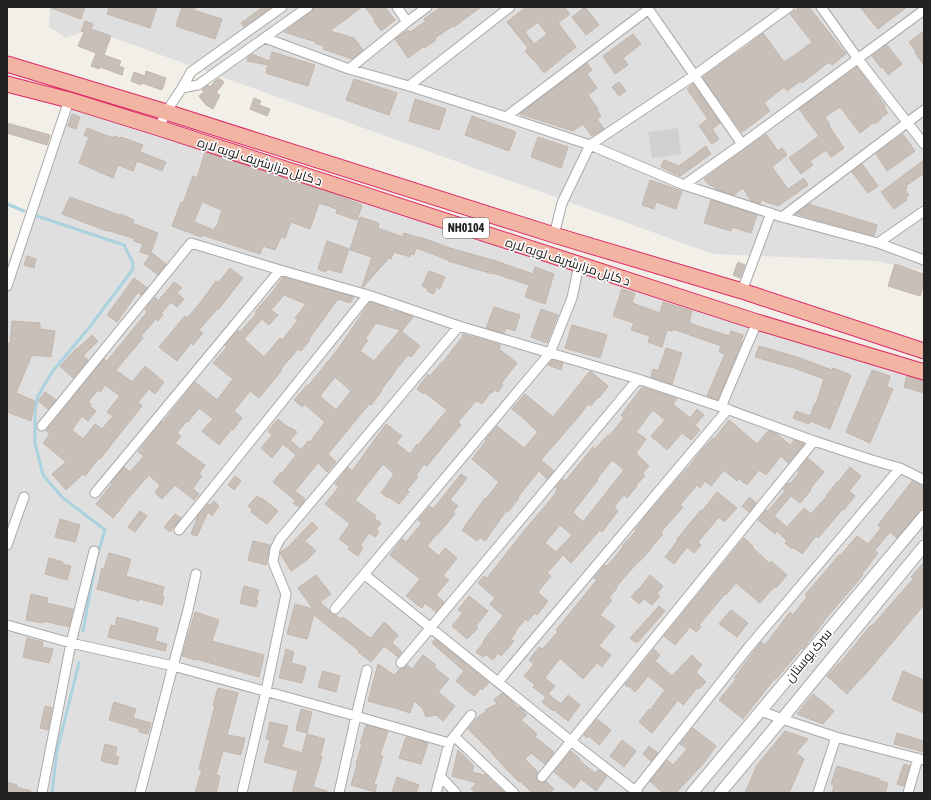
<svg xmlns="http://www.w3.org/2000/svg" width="931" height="800" font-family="'Asap Condensed',Cairo,sans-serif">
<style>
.residential{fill:#e0dfdf}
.religious{fill:#d0d0d0}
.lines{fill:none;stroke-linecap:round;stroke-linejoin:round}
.stream{stroke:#aad3df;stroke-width:3}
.building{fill:#c7bfb8;stroke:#c4b6ab;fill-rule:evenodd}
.minor-casing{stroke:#a9a9a9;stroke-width:11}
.tertiary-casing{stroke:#a9a9a9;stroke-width:13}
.trunk-casing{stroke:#dc2a67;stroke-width:17}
.minor{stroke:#fff;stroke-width:9}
.tertiary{stroke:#fff;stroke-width:11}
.trunk{stroke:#f2b4a3;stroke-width:15}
.labels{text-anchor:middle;stroke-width:3;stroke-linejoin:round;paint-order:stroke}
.shield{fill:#fff;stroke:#646464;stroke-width:1}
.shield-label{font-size:12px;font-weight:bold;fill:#222}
.street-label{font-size:13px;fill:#222;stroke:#fff}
</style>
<rect width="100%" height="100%" fill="#f2efe9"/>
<path class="residential" d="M50,7H924V271L876,261L713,254L89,29L66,38L49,27Z
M73,108L592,275L661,300L924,375V793H7V264L64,126Z"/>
<path class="religious" d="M678,128L681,154L652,158L648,132Z"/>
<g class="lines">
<path class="stream" d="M7,204L24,211
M34,215L124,245L133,263V269L88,329L52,372L38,396L35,411V443L43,475L62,497L105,530L98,553
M83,631L95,566
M52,793L57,751L79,663"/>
</g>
<path class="building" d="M52,7H85L81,19L51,8Z
M109,7H157L150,28L107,14Z
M182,7H197L193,10L222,19L215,39L176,26Z
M263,7H272L244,27L241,23Z
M314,7H362L330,31L354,38L363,50L352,59L323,49L324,46L315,43L316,42L284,32L311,12Z
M365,7H385L395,20L381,31L374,21L375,20Z
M441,7H481L454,27L453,26L435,38L436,40L424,48L423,47L408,58L395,39L408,30L410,32L426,21L424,19Z
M526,7H564L570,14L558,23L576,47L544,73L534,60H533L525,51L528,48L507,22ZM538,22L547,34L534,44L525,32Z
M585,7L599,25L586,35L572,17Z
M800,7H809L846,54L832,65L829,62L802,83L800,81L787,91L784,87L764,103L770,111L742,132L730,116L703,77L732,56L750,44V43L763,33L784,62L799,52L812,42L790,14Z
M860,7H907L878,29Z
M85,21L93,24L91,29L111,36L104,55L121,61L119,66L124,68L122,75L100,67L99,69L91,66L96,53L78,46L84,32L81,31Z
M924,31V65L915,53L916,52L909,42Z
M633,34L641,44L623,58L628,65L615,74L603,56Z
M887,45L902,64L888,75L883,67L881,68L872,56Z
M272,52L315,65L308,86L266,73L268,65L247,61L248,57L252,54L269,61Z
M587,63L592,70L587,74L597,88L588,95L598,109L597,110L601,116L597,119L604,129L592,136L583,124L573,131L520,114Z
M857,67L886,107L884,108L888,113L881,117L882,118L875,124L874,122L860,133L840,107L825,117L830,125L829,126L844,148L831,157L826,150L810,161L813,165L801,174L789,158L819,136L799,109Z
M146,71L166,78L162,90L142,83L141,85L131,81L134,72L145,76Z
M219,78L224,82L216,93L220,95L213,109L206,105L199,96L204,92L202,90L208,85L210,87L215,81Z
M354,79L397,93L389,115L346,100Z
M619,82L626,91L619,96L612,87Z
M693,84L720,123L712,129L719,139L712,144L699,126L708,119L687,89Z
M254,98L261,101L259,105L270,109L267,116L250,109Z
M415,99L446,109L439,130L409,121Z
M72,114L80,117L76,129L68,126Z
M472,116L516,132L509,151L465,135Z
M7,123L50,135L47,145L7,133Z
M87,128L113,138L114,136L120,138L121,137L143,145L140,152L166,162L162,171L137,161L133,171L118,165L113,178L79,163L89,137L84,135Z
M766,134L778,151L782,148L787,155L772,167L788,189L804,178L808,185L778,206L761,200L760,204L751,201L743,188L734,195L715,189V187L709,185L704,179Z
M903,134L915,151L887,171L876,154Z
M538,137L568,147L561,168L531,157Z
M706,146L711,154L680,176L661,167L664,160L679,166Z
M205,152L332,193L362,205L357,220L336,213L337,209L319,203L310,229L291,222L285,238L281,237L275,250L263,246L260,254L202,235L201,237L172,226L181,202L183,203L193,176L197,178ZM202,202L222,210L217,226H216L214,230L194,222Z
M924,160V173L906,186L907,188L905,190L909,195L906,198L907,200L894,209L881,192Z
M862,164L878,186L868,193L852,172Z
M650,180L682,191L676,209L656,202L654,209L642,205Z
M70,197L119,215L120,214L134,220L132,223L158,233L150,255L140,252L143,244L134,241L135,239L107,230V231L91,225L62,214Z
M711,200L757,215L751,233L732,227L731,231L704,223Z
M809,204L877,225L874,236L796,214Z
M360,217L379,223L378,228L403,237L404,233L420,238V237L450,248L496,261L533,274L535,267L554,274L545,304L525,297L529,285L493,273V274L448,261V260L416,248L414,255L411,254L410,257L394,252L391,259L389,258L363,287H362L372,257L350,250Z
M327,241L349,249L341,273L327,269L326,272L318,269Z
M152,253L166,264L158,275L144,264Z
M27,256L36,259L34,268L24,265Z
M738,262L745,265L740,278L733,275Z
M895,264L924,274V284L920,296L888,286Z
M230,268L243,278L218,310L217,309L199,330L203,333L193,345L191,343L177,361L159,347L185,316L187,318L200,303L216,281L218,283Z
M429,271L445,277L440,289L436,287L434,294L427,291L428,289L422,286Z
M283,277L354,297L350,303L338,299L309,339L310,340L301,351L298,349L281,369L282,370L259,398L250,391L234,411L242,418L233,430L232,429L219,445L202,431L213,419L199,408L188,422L187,421L177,433L181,436L175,443L205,465L199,474L202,476L193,488L199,494L194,500L175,485L162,499L155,493L160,485L149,475L126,501V502L113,518L96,504L112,484L111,483L124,467L130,472L144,456L138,452L162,421L163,422L195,382L217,400L233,379L213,363L227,347L225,345L238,330L240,332L256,314L255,312L274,290ZM284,295L306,304L295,318L298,320L282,340L280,338L264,357L244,339L262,319L269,325L278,315L271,310Z
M134,278L147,288L141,295L138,292L117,322L107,315L126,289Z
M174,282L182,288L177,293L184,299L177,307L171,302L161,313L163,315L158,321L156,319L141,336L143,338L116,370L132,382L145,366L164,382L155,394L149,389L138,402L142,406L100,459L99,458L85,476L83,474L66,490L52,474L66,462L43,443L50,434L46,431L104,359L107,361L147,312L145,309L155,297L158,301ZM105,385L120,396L107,412L113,416L102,429L95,424L83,439L72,430L82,416L88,421L96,411L90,406L91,404L88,402L98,390L100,392Z
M622,289L635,293L632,303L660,313L663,302L692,311L689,323L729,336L731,331L743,335L741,342H742L718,400L707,396L725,354L719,352L721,346L673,329L672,331L667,330L662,347L648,342L650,336L631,330L634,323L613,316Z
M370,302L385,307L393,312L394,310L413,317L402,331L400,330L420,346L411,357L408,355L395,371V372L381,390L382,391L371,405L370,403L328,454L336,462L327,472L318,463L295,491L305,499L299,507L293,503L296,501L273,482L281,472L282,473L296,455L283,444L272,458L261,448L272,435L268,431L278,419L289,428L290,427L297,432L290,440L301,450L308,441L310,442L325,422L304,404L302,407L294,400L307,385L308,386L338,349ZM376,323L400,330L374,361L360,351L368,340L365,339ZM335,377L351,391L336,410L320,396Z
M494,307L520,315L515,331L506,328L504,333L486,328Z
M541,309L558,315L547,343L531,337Z
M12,321L40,323V329L55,331L51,357L32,355L16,393L35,401L31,421L7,412V343L10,344Z
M572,325L607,335L600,358L565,348Z
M463,334L501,345L499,349L517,363L501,384L503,385L498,392L495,390L492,393L491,392L482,404L478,401V402L476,401L475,402L458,422L461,425L450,438L427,466L424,464L416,475L418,477L407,490L409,492L399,504L389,497L388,498L381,493L394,474L383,464L355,500L376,516L374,518L381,523L376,530L379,532L375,537L369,533L360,546L363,548L358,556L348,549L350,547L339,539L350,524L325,504L339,487L335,484L348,467L352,471L386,424L402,436L396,443L410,454L417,444L418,445L447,410L424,392L423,394L417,389L428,374L430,376L443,361V362L463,336L462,335Z
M92,335L98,341L83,356L88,360L73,378L60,366L76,349H77Z
M759,346L797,357L832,370L833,368L851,375L830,429L810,421L809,424L793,418L796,411L810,416L815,403L816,404L824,379L794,368L755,357Z
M666,348L682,353L672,384L651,377L653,369L658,371Z
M552,360L563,363L561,370L548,365Z
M872,370L890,376L887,387L893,389L870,443L846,432Z
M590,371L608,386L599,398L598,397L591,406L588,404L580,415L541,460L554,471L547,479L539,471L538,472L518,497L519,498L508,512L506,511L485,541L480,537L477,541L462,530L485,498L486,499L499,482L472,459L486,441L485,440L497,426L524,448L538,432L528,423V422L512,409L525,394L553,417Z
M907,376L924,381V393L904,387Z
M642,387L677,399L673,404L690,418L697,409L704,415L695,425L700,430L691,440L682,433L667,450L651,436L665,420L653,410L636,432L646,439L636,453L649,466L642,474L645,476L636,485L637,486L627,498L624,495L614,507L618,511L602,532L600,530L571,563L563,555L547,573L551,576L538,592L539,593H538L548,601L537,615L535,613L528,621L525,619L515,632H516L511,639L514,641L509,647L501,656L498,653L493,660L485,654L483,657L476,652L484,642L483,641L503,616L490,604L495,598L478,583L484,576L487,578L528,526L556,493L555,492L558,488L556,487L563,479L564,481L567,479L593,447L595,449L608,435L609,436L624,418L621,415ZM612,460L624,470L583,522L573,512L598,480L597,479ZM560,525L572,535L556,552L545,543Z
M45,392L56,400L48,409L38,401Z
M729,420L757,444L768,431L776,433L790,445L794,440L804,444L788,463L781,456L766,475L759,470L747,485L739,479L737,481L724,470L711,486L705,481L700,488L697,485L680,505L683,507L661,532L663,534L650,549V550L639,562H638L616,587L617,588L609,598L612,600L600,615L615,626L599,646L611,655L602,667L597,663L583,679L560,658L545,678L555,686L548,694L561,704L568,695L580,705L568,721L554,710L553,711L542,702L546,697L533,687L535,685L524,676L534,664L529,660L539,647L542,649L558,632L556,630L597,580L594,578L605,565L607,566L623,547L622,546L636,531L635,530L650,511L687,468H688L701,451L713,438L714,439Z
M808,458L824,472L810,489L811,490L800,503L791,496L774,516L787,527L804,508L811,514L827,496H826L837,482H838L850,467L861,476L849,491L855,496L844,510L843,509L818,538L816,536L802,554L793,547L792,549L785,543L787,541L777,531L775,534L758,520L766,510L768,511L785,491L783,490L788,483L790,484L799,473L798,471Z
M461,474L467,478L450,500L458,506L453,512L455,514L437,535H436L427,546L439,556L445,548L457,558L443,576L449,580L436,595L444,602L436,612L425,603L422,608L406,596L420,579L390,555L402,539L406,542L422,523L418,520L430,506L433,509Z
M235,476L241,481L234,490L228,485Z
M912,481L924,487V506L897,538L890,532L875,550L878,553L862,574L863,575L828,616L803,649L802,648L776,679L775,678L743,719L719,700L736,679L734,678L761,642L765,645L790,612L793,615L807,597L805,595L839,555L840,556L857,536L868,544L881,528L878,525Z
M717,492L737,508L724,522L719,517L698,542L701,545L694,553L687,547L674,564L665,557L678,540L677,539L701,510L702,511Z
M257,496L261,499L262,498L278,511L267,524L251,512L252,510L248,506Z
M750,497L756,503L749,512L742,506Z
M214,501L219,506L212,516L208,512L197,536L191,534L198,516L208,504L209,506Z
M140,511L147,516L135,532L128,527Z
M175,514L181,518L170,532L164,527Z
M60,519L80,525L75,542L55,537Z
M312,522L318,528L305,541L316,551L306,561L291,571L280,553L281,552L288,547Z
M744,538L753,546L752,547L769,563L771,561L787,575L776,588L775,586L760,603L736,583L726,595L725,594L699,625L701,627L696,632L690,627L675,645L664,636Z
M253,541L270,545L266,565L248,560Z
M109,553L131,559L126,576L164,587L162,596L164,597L162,605L139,599V601L97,589L102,568L104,569Z
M49,558L63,562L62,564L71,566L67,580L45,574Z
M924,562V605L863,677H862L847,694L827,676L839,663H840L871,625L872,626L913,579L911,577Z
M316,575L331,594L320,602L329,610L331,614L336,615L341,619L343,617L370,638H371L384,622L390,627V628L398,635L392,643L402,652L398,657L384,646L371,662L358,652L359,651L314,615L307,639L287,634L295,604L313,609L298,588Z
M650,575L663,586L657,594L660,596L652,605L644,599L639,604L631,597L638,589H639Z
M244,586L259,590L256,600H258L256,607L240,603Z
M31,594L48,598L47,603L73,609L69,627L43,621V623L26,620Z
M469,596L488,611L476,626L478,628L467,639L452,626L463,613L458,610Z
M659,606L665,611L638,642H635L630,638Z
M731,610L748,623L737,637L719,624Z
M195,612L219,620L212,641L264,655L259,677L196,659V660L182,656Z
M117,617L158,628L155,641L167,644L165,651L108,637L111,625L115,626Z
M27,638L43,642L42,647L53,649L49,663L23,657Z
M435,639L489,683L482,690L481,688L474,696L456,681L464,671L432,643Z
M286,649L294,652L291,663L306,667L302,683L279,678Z
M654,649L660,655L655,661L672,676L692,655L702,665L696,672L706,682L699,689L697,688L683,705L678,700L652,733L639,722L649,709L650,710L665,690L648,676L635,692L629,686L628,687L625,685Z
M423,655L436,665L434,667L449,679L438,692L455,706L443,721L436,715L426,717L423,709L414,701L410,713L389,706V707L368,701L378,664L394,675L400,669L403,668L407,665L412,669Z
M323,671L340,676L336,692L318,687Z
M903,671L924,680V713L892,700Z
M218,688L238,693L227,735L245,738L241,755L223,751L216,775L220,776L216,793H195L202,769H199L215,705H213Z
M502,693L510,699L518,708L519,707L521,708L527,715L521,720L537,734L535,737L554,752L545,764L531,753L525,759L538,772L536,776L538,781L541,783L546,781L554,789L550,793H532L520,781L519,782L508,771L491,752L468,729L480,715L486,712L485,710L497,704L494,700Z
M813,694L834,711L823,724L797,714Z
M114,702L136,709L133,718L151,723L148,734L139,732L140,729L109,720Z
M45,706L52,708L48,730L40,728Z
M301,709L312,712L307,733L296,730Z
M597,719L611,730L599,745L589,736L587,738L584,735Z
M270,722L288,726L282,747L302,753L307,734L325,739L320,756L322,757L313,787L327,791V793H306L300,791L299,793H292L298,771L264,762L270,740L266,739Z
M366,725L388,731L380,755L383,756L374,784L377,785L375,792L351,785L357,765L356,764L362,744H360Z
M693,728L716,746L703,764L676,793H663L650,781L667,760L673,765L687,749L680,744Z
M785,731L808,739L796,753L804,759L789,793H745L757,765Z
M897,733L924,741V752L894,744Z
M406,737L428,743L421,764L399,758Z
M622,740L636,751L624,767L610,756Z
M105,744L117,747L115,755L119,757L117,765L101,761Z
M649,746L658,753L651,761L643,754Z
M458,750L474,766L472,772L484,775L485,774L505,793H476L471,789L477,783L452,776Z
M571,751L580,759L579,760L595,773L598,770L607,776L596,791L581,779L574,788L554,772Z
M904,764L910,766L904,786L897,784Z
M837,766L880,779V781L888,783L885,793H832L834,785L831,784Z
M397,777L419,785L416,793H392Z
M7,782L17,785V787L31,791L30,793H7Z"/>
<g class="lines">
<g class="minor-casing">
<path id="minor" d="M397,7L407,22
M647,7L742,144
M821,7L858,59L924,144
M265,38L349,69L409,86L506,117L590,145L684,185L782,217L878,243L924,260
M349,69L407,22L427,7
M409,86L510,7
M182,88L198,85L308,7
M506,117L649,9
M159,128L166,112L182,88L191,72L282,7
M684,185L742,144L924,10
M782,217L924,110
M554,235L562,203L590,145L695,75L789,7
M878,243L924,211
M7,286L69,100
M742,291L771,213
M721,407L757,322
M42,426L191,243L280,270L368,295L459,326L638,379L721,407L814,441L872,460L900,468L924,480
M95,493L280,270
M179,530L368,295
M7,545L24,497
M365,575L571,741L638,793
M335,609L550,353L572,298L579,265
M7,625L71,643L173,666L356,716L449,743
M401,663L638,379
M498,682L728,409
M761,711L782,719L836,737L924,760
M454,736L514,793
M440,776L456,793
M542,777L814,441
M635,791L748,648L900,468
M42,793L71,643L94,551
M140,793L173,666L188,610L196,574
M242,793L266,691L286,594L273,562L275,549L280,539L459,326
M339,793L356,716L367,670
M436,793L449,743L471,715
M818,793L836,737
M908,793L918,758"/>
</g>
<g class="tertiary-casing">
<path id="tertiary" d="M692,793L924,516
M720,793L782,719L924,546"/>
</g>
<g class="trunk-casing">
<path id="trunk" d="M7,64L166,112L554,235L742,291L924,351
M7,84L69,100L159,128L757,322L924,372"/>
</g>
<use href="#minor" class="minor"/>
<use href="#tertiary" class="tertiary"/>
<use href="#trunk" class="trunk"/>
</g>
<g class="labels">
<rect class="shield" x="443" y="218" width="46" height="20" rx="3"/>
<g class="shield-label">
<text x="466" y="232">NH0104</text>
</g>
<g class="street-label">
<text transform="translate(260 161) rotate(18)" y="5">د کابل مزارشریف لویه لاره</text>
<text transform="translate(568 261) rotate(18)" y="5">د کابل مزارشریف لویه لاره</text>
<text transform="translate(808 655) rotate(-50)" y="5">سرک بوستان</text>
</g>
</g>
<rect width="931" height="800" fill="none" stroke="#222222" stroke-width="16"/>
</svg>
